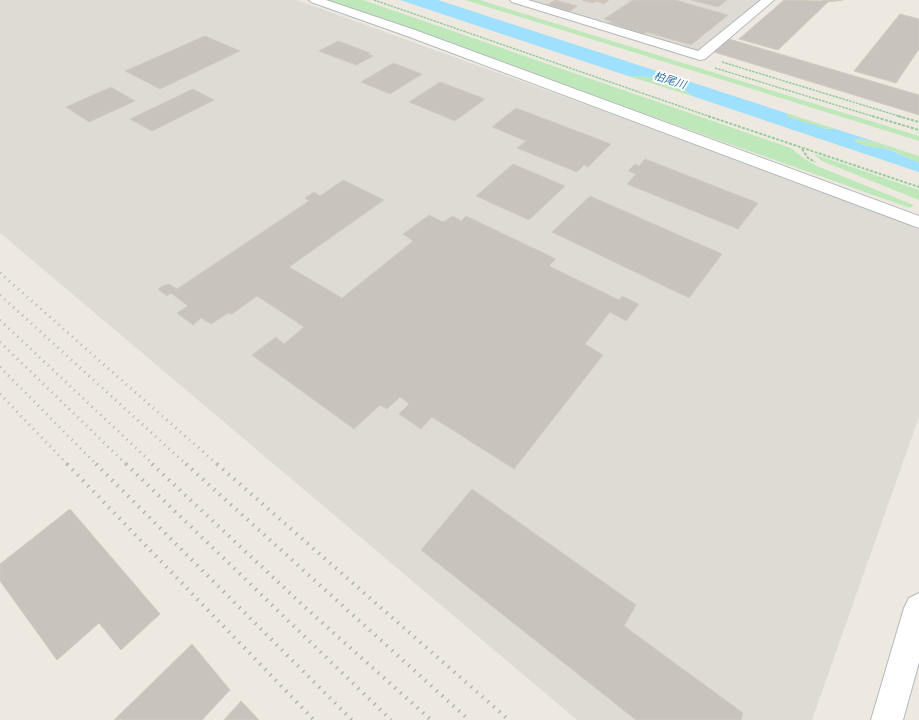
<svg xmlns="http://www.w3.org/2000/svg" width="919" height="720" font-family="'Titillium Web','Noto Sans JP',sans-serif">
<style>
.industrial{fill:#dedbd5}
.green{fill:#bfe8ba}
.water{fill:#9fe0ff}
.building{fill:#c9c3bd;stroke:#d3cabe}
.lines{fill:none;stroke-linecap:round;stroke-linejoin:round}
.minor-casing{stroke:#b3b8bc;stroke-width:2}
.path-far1{stroke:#94cc9d;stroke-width:1.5;stroke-dasharray:2.5 1;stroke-linecap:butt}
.path{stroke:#94cc9d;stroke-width:2;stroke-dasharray:3 1.5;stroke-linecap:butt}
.minor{fill:#fff;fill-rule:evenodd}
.rail-far1{stroke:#b2b3b4;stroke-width:3;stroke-dasharray:1 5;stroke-linecap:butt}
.rail{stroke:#b2b3b4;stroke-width:4;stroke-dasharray:1.5 6;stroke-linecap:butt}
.labels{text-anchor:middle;stroke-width:3.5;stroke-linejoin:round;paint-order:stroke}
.far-water-label{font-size:11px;font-style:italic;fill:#2f77a7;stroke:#fff}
</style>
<rect width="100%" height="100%" fill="#eee9e0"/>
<path class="industrial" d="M0,0H297L888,214L919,230V417L812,720H577L0,233Z
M527,0H765L702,53Z"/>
<path class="green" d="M324,0H363L791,148L803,158L817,166L914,205L910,208Z
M465,0H480L512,10L919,136V141Z
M628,76C653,76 673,79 692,96Z
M786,113L836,129C819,130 803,123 788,117Z
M858,139L876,142L919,156V163C909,159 900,153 890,150C877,146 865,149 854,140Z
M814,154L919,190V200L822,161Z"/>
<path class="water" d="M400,0H438L786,113L788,117L827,129H836L876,142L858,139L854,140C865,149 877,146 890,150C900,154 909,159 919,163V172L692,96C673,79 653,76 628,76Z"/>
<path class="building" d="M555,0L577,6L569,12L547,5Z
M582,0H609L604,4L596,1L593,3Z
M633,0H675L728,15L691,45L646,32L644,34L609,23L612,22L604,19Z
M691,0H727L718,7Z
M784,0L824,1L822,0H843L828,2L778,50L739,39Z
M900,14L919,19V49L896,83L854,71Z
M205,36L240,51L160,89L125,71Z
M729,39L919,95V115L714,52Z
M338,41L370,53L368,54L373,56L356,65L319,51Z
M393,63L422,74L390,94L361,82Z
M440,82L485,99L455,121L409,102Z
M111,87L135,101L89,122L66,107Z
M193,89L214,100L152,131L130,119Z
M516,108L611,144L588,167L584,165L577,172L517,148L526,141L492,127Z
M645,159L758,203L738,229L627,184L636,174L628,171L635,164L639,166Z
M513,164L565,186L529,220L476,196Z
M343,180L384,200L289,267L342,298L413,241L403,234L429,215L443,222L453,216L461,221L466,216L556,259L549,266L619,300L622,296L639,304L626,321L610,312L585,344L603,355L514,469L432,417L421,429L399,414L409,404L400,397L387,409L380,405L354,429L252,355L276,337L284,344L304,327L257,296L232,314L228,313L211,324L201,318L193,325L177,313L188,306L171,293L167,296L158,289L162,286L169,284L177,289L309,201L305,198L314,192L320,196Z
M590,196L722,254L689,298L552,232Z
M472,489L636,605L624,626L743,713L741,720H636L421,550Z
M70,509L160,614L121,650L99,623L57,660L0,581V564Z
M192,644L230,690L202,720H114Z
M241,701L259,720H224Z"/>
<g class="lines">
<g class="minor-casing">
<path id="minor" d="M309,0H326L415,30L919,216V228L407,36L311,2Z
M510,0H528L698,51L761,0H774L705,59L700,60L512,2Z
M919,593V662L903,720H871L904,608L909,598Z"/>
</g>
<path class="path-far1" d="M374,0L711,117
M722,62L902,117
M715,68L875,117"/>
<path class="path" d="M708,116L919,187
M872,116L919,130
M898,116L919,122
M802,149L808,158L815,162"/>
<use href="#minor" class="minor"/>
<path class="rail-far1" d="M0,273L218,465
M0,295L187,465
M0,320L154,465
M0,342L127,465
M0,367L97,465
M0,394L68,465"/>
<path class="rail" d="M67,464L314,720
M96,464L352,720
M126,464L391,720
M152,464L309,611L431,720
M186,464L469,720
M217,464L509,720"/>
</g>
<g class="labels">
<g class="far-water-label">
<text transform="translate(670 80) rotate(18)" y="4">柏尾川</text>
</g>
</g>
</svg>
